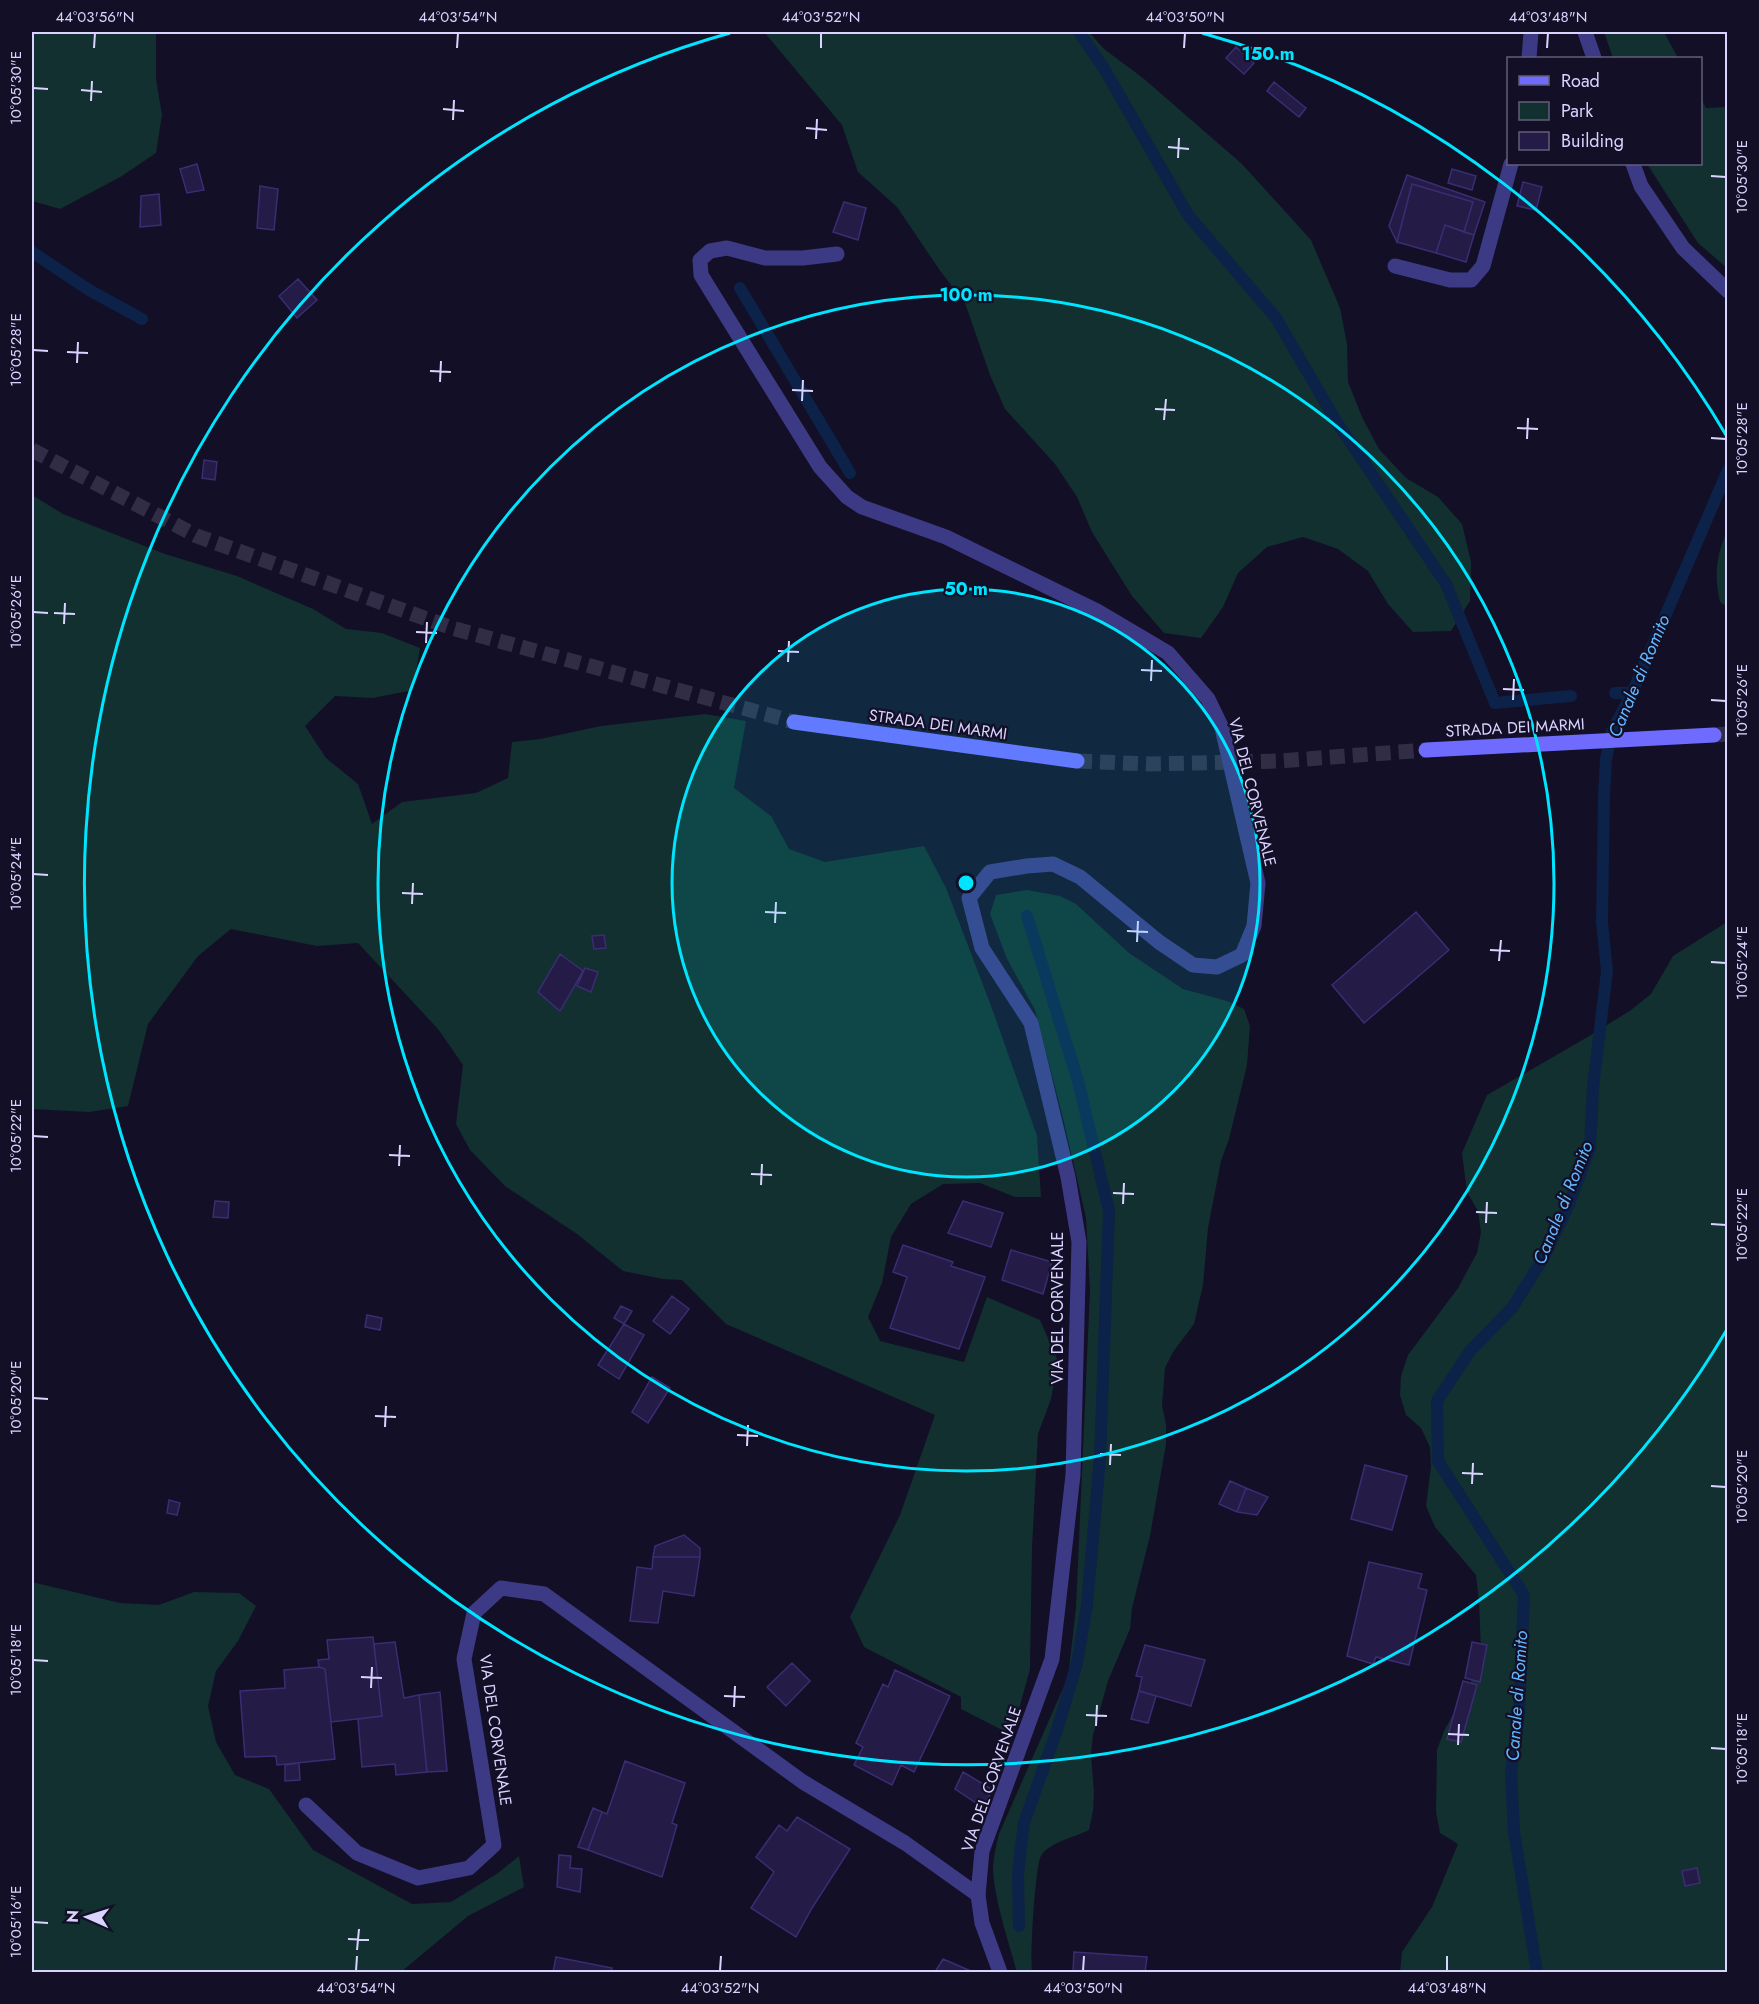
<svg xmlns="http://www.w3.org/2000/svg" width="1759" height="2004" font-family="Jost,sans-serif">
<style>
.green{fill:#12302f}
.lines{fill:none;stroke-linecap:round;stroke-linejoin:round}
.stream{stroke:#0c2248;stroke-width:12}
.building{fill:#241b47;stroke:#3b2d73;stroke-width:1.5}
.secondary-tunnel{stroke:#312d47;stroke-width:15;stroke-dasharray:15 8;stroke-linecap:butt}
.service{stroke:#3d3a85;stroke-width:15}
.minor{stroke:#3d3a85;stroke-width:15}
.secondary{stroke:#6f6bff;stroke-width:15}
.ticks{fill:none;stroke:#d9d4ff;stroke-width:2}
.ring{fill:none;stroke:#00e5ff;stroke-width:3}
.labels{text-anchor:middle;stroke-width:4.5;stroke-linejoin:round;paint-order:stroke}
.street-label{font-size:16px;fill:#d9d4ff;stroke:#130f26}
.water-label{font-size:18px;font-style:italic;fill:#62b6ff;stroke:#130f26}
.centre{fill:#00e5ff;stroke:#130f26;stroke-width:3}
.ring-label{font-size:18px;text-anchor:middle;font-weight:bold;fill:#00e5ff;stroke:#130f26;stroke-width:4.5;stroke-linejoin:round;paint-order:stroke}
.neatline{fill:none;stroke:#d9d4ff;stroke-width:2}
.ticks-label{font-size:15px;text-anchor:middle;fill:#d9d4ff}
</style>
<rect width="100%" height="100%" fill="#130f26"/>
<path class="green" d="M32,32H156V79L162,115L156,153L122,176L60,209L32,201Z
M764,32H1089L1104,49L1143,78L1242,164L1311,240L1340,308L1347,344L1348,382L1362,417L1379,449L1406,478L1438,497L1462,524L1471,562L1470,601L1451,631L1413,632L1388,604L1368,571L1338,549L1303,537L1267,547L1238,573L1223,607L1201,638L1164,633L1132,596L1092,532L1077,497L1055,464L1005,409L990,375L965,303L941,272L897,207L858,172L842,125Z
M1604,32H1664L1678,58H1613Z
M1701,99L1706,108L1727,107V268L1698,243L1647,164H1700Z
M32,495L63,514L165,554L237,576L313,609L346,629L382,633L420,648L413,690L373,698L335,696L305,726L326,758L358,784L372,824L402,802L476,793L508,778L512,742L540,739L601,726L705,714L746,721L734,788L771,816L789,849L825,862L924,846L946,888L993,1011L1037,1136L1041,1197H1015L980,1183L943,1184L911,1204L891,1237L882,1283L868,1317L880,1341L964,1362L987,1297L1040,1320L1058,1361L1051,1399L1038,1434L1032,1548L1030,1669L1012,1735L961,1709V1697L864,1647L850,1617L900,1515L935,1415L726,1324L682,1280L663,1279L623,1271L577,1234L505,1186L470,1150L456,1124L463,1065L438,1029L358,943L317,946L231,929L198,956L148,1024L128,1106L89,1112L32,1109Z
M1727,531V607L1720,602C1714,574 1716,557 1727,531Z
M1027,890L1060,896L1076,904L1129,953L1183,989L1227,1001L1244,1009L1250,1026L1247,1065L1229,1139L1221,1161L1208,1228L1203,1285L1194,1324L1173,1352L1165,1368L1162,1406L1166,1424V1444L1150,1536L1132,1608L1130,1629L1108,1681L1093,1735L1091,1754L1094,1792L1093,1811L1089,1830C1075,1837 1048,1843 1041,1856C1035,1866 1030,1959 1032,1972H1017C1009,1943 995,1902 993,1871C993,1859 996,1846 999,1834L1068,1677L1076,1608L1090,1290L1086,1218L1063,1118L1035,1010L1007,959L990,914L996,895Z
M1727,922V1972H1400L1402,1952L1432,1907L1458,1844L1440,1833L1436,1812L1437,1750L1444,1731L1475,1674L1481,1652L1479,1601L1476,1575L1435,1527L1426,1506L1431,1466L1430,1447L1421,1428L1406,1415L1400,1395L1401,1376L1408,1355L1458,1288L1477,1253L1481,1232L1478,1211L1467,1192L1462,1153L1487,1095L1591,1035L1631,1010L1651,994L1673,956Z
M32,1582L120,1603L159,1605L194,1592L239,1593L256,1606L238,1641L216,1671L208,1706L216,1742L235,1775L269,1789L313,1850L412,1904L451,1902L498,1873L519,1856L524,1887L468,1916L401,1972H32Z"/>
<g class="lines">
<path class="stream" d="M1079,32L1105,70L1188,215L1276,318L1336,421L1446,584L1495,703L1571,696
M32,252L89,290L142,319
M740,288L850,473
M1615,693H1632
M1019,1926L1018,1873L1024,1823L1057,1730L1077,1663L1087,1605L1100,1458L1109,1211L1078,1081L1027,916
M1537,1972L1514,1832L1511,1772L1519,1713L1524,1595L1438,1461L1437,1401L1470,1351L1512,1308L1544,1257L1569,1204L1590,1148L1593,1087L1607,971L1602,922L1604,795L1606,759L1612,731L1632,693L1728,470"/>
</g>
<path class="building" d="M1236,47L1254,63L1244,74L1226,58Z
M1274,82L1306,108L1299,117L1267,91Z
M197,164L204,190L187,193L180,169Z
M1452,169L1476,176L1472,190L1448,183Z
M1407,175L1485,202L1474,235L1464,232L1473,202L1412,184L1397,242L1389,226Z
M1523,182L1542,187L1536,210L1517,206Z
M1412,184L1473,202L1464,232L1445,225L1436,253L1397,242Z
M260,186L278,189L274,230L257,228Z
M159,194L161,225L140,227L141,196Z
M844,202L866,208L858,240L833,232Z
M1445,225L1474,235L1466,262L1436,253Z
M298,279L317,300L297,318L279,296Z
M204,460L217,462L215,480L202,478Z
M1416,912L1449,950L1364,1023L1332,985Z
M604,935L606,948L594,949L592,936Z
M560,954L583,971L560,1011L538,992Z
M585,968L598,972L591,992L577,986Z
M215,1201L229,1202L228,1218L213,1217Z
M963,1201L1003,1213L991,1247L948,1233Z
M903,1245L953,1262L951,1266L985,1277L959,1349L890,1328L907,1277L893,1272Z
M1011,1250L1052,1262L1043,1294L1002,1280Z
M672,1296L689,1309L670,1334L653,1321Z
M621,1306L632,1311L624,1324L614,1318Z
M367,1315L382,1318L380,1330L365,1327Z
M624,1324L644,1335L619,1379L598,1365Z
M652,1377L670,1388L648,1423L632,1412Z
M1365,1465L1407,1476L1392,1530L1351,1519Z
M1230,1481L1246,1488L1237,1512L1219,1504Z
M1246,1488L1268,1497L1257,1515L1237,1512Z
M169,1500L180,1503L177,1515L167,1513Z
M684,1535L700,1548V1557H653L655,1546Z
M653,1557H700L694,1596L663,1591L658,1623L630,1621L637,1567L652,1569Z
M1369,1562L1422,1574L1418,1588L1427,1590L1409,1665L1376,1657L1373,1664L1347,1656Z
M373,1637L382,1716L331,1722L325,1669L319,1667L318,1660L329,1659L327,1640Z
M395,1642L404,1698L419,1695L427,1772L396,1775L395,1764L362,1767L358,1719L382,1716L374,1644Z
M1472,1642L1487,1645L1480,1682L1465,1678Z
M1145,1645L1205,1660L1191,1706L1139,1691L1142,1677L1136,1676Z
M792,1663L810,1681L786,1706L767,1687Z
M319,1667L325,1669L335,1759L277,1765L276,1756L245,1757L240,1691L285,1688L284,1670Z
M895,1670L950,1696L914,1772L901,1765L892,1785L854,1765L863,1747L856,1743L883,1684L888,1687Z
M1463,1681L1477,1685L1461,1742L1447,1739Z
M1139,1691L1156,1696L1148,1723L1131,1719Z
M440,1692L447,1771L427,1772L419,1695Z
M625,1761L685,1783L672,1823L677,1825L662,1877L588,1850L602,1812L607,1814Z
M299,1763L300,1780L285,1781V1765Z
M963,1772L993,1790L982,1807L955,1789Z
M593,1808L602,1812L588,1850L578,1847Z
M797,1817L850,1849L812,1908L796,1937L751,1908L774,1872L756,1857L779,1825L787,1831Z
M559,1855L571,1856L570,1868L582,1869L580,1892L557,1887Z
M1697,1868L1700,1883L1685,1886L1682,1871Z
M1074,1952L1147,1957L1145,1972H1073Z
M556,1957L612,1968L611,1972H553Z
M943,1959L973,1972H935Z"/>
<g class="lines">
<path class="secondary-tunnel" d="M32,450L197,536L452,628L794,722
M1714,735L1728,734
M1077,761L1150,764L1279,761L1426,750"/>
<path class="service" d="M1585,32L1594,58
M1529,58L1531,32
M1633,164L1641,186L1683,248L1728,291
M1395,266L1450,280H1471L1483,266L1511,164
M306,1805L357,1853L418,1878L469,1868L494,1845L464,1659L474,1613L501,1588L544,1594L803,1782L905,1843L978,1895"/>
<path class="minor" d="M837,254L803,258H765L727,248L710,251L700,260L701,275L820,467L847,497L862,507L946,537L1097,611L1168,653L1208,699L1222,728L1258,883L1254,926L1242,955L1217,967L1193,965L1159,942L1080,877L1053,864L1027,866L990,872L969,898L982,948L1031,1023L1068,1177L1079,1242L1073,1475L1052,1659L982,1851L978,1895L982,1923L1000,1972"/>
<path class="secondary" d="M794,722L1077,761
M1426,750L1714,735"/>
</g>
<path class="ticks" d="M94,48L95,33M457,48L458,33M821,48V33M1184,48L1185,33M1547,48L1548,33M33,88L48,89M81,90L102,92M91,101L92,81M443,109L464,111M453,120L454,100M806,128L827,130M816,139L817,119M1168,147L1189,149M1178,158L1179,138M1711,176L1726,177M33,350L48,351M67,352L88,353M77,363L78,342M430,371L451,372M440,382L441,361M792,390L813,391M802,401L803,380M1155,409L1175,410M1164,420L1166,399M1517,428L1538,429M1711,438L1726,439M1527,439L1528,418M33,612L48,613M54,613L75,614M64,624L65,603M416,632L437,633M426,643L427,622M778,651L799,652M788,662L789,641M1141,670L1162,671M1151,681L1152,660M1503,689L1524,690M1513,700L1514,679M1711,700L1726,701M33,874L48,875M402,893L423,894M412,904L413,883M765,912L786,913M775,923L776,902M1127,931L1148,932M1137,942L1138,921M1490,950L1510,951M1499,961L1501,940M1711,962L1726,963M33,1136L48,1137M389,1155L410,1156M399,1166L400,1145M751,1174L772,1175M761,1185L762,1164M1113,1193L1134,1194M1123,1204L1124,1183M1476,1212L1497,1213M1486,1223L1487,1202M1711,1224L1726,1225M33,1398L48,1399M375,1416L396,1417M385,1427L386,1406M737,1435L758,1436M747,1446L748,1425M1100,1454L1121,1455M1110,1465L1111,1444M1462,1473L1483,1474M1472,1484L1473,1463M1711,1486L1726,1487M33,1660L48,1661M361,1677L382,1678M371,1688L372,1667M724,1696L745,1697M734,1707L735,1686M1086,1715L1107,1716M1096,1726L1097,1705M1448,1734L1469,1735M1458,1745L1459,1724M1711,1748L1726,1749M33,1922L48,1923M348,1939L369,1940M357,1950L359,1929M356,1971L357,1956M720,1971L721,1956M1083,1971L1084,1956M1447,1971V1956"/>
<circle cx="966" cy="883" r="294" fill="#00e5ff" fill-opacity=".12"/>
<g class="ring">
<circle cx="966" cy="883" r="294"/>
<circle cx="966" cy="883" r="588"/>
<path d="M1726 1331A882 882 0 1 1 730 33M1202 33A882 882 0 0 1 1726 435"/>
</g>
<g class="labels">
<g class="street-label">
<text transform="translate(938 724) rotate(8)" y="6">STRADA DEI MARMI</text>
<text transform="translate(1515 727) rotate(-3)" y="6">STRADA DEI MARMI</text>
<text transform="translate(1253 792) rotate(76)" y="6">VIA DEL CORVENALE</text>
<text transform="translate(1057 1308) rotate(-90)" y="6">VIA DEL CORVENALE</text>
<text transform="translate(496 1730) rotate(82)" y="6">VIA DEL CORVENALE</text>
<text transform="translate(991 1779) rotate(-71)" y="6">VIA DEL CORVENALE</text>
</g>
<g class="water-label">
<text transform="translate(1639 676) rotate(-67)" y="6">Canale di Romito</text>
<text transform="translate(1563 1203) rotate(-68)" y="6">Canale di Romito</text>
<text transform="translate(1517 1696) rotate(-86)" y="6">Canale di Romito</text>
</g>
</g>
<circle cx="966" cy="883" r="9" class="centre"/>
<g class="ring-label">
<text x="1268" y="60">150 m</text>
<text x="966" y="301">100 m</text>
<text x="966" y="595">50 m</text>
</g>
<rect width="1759" height="2004" fill="none" stroke="#130f26" stroke-width="66"/>
<rect x="1507" y="57" width="195" height="108" fill="#130f26" stroke="#625e7d" stroke-width="1.5"/>
<rect x="1519" y="76" width="30" height="9" fill="#6f6bff" stroke="#625e7d" stroke-width="1.5"/>
<text x="1561" y="87" font-size="18" fill="#d9d4ff">Road</text>
<rect x="1519" y="102" width="30" height="18" fill="#12302f" stroke="#625e7d" stroke-width="1.5"/>
<text x="1561" y="117" font-size="18" fill="#d9d4ff">Park</text>
<rect x="1519" y="132" width="30" height="18" fill="#241b47" stroke="#625e7d" stroke-width="1.5"/>
<text x="1561" y="147" font-size="18" fill="#d9d4ff">Building</text>
<g transform="translate(87 1917) rotate(273)" stroke="#130f26" stroke-width="4.5" paint-order="stroke">
<path d="M0-4.5L10 22L0 15L-10 22Z" fill="#d9d4ff"/>
<text y="-9" font-size="16" font-weight="bold" text-anchor="middle" fill="#d9d4ff">N</text>
</g>
<rect x="33" y="33" width="1693" height="1938" class="neatline"/>
<g class="ticks-label">
<text x="95" y="22">44°03'56"N</text>
<text x="458" y="22">44°03'54"N</text>
<text x="821" y="22">44°03'52"N</text>
<text x="1185" y="22">44°03'50"N</text>
<text x="1548" y="22">44°03'48"N</text>
<text transform="translate(16 88) rotate(-90)" y="5">10°05'30"E</text>
<text transform="translate(1742 177) rotate(-90)" y="5">10°05'30"E</text>
<text transform="translate(16 350) rotate(-90)" y="5">10°05'28"E</text>
<text transform="translate(1742 439) rotate(-90)" y="5">10°05'28"E</text>
<text transform="translate(16 612) rotate(-90)" y="5">10°05'26"E</text>
<text transform="translate(1742 701) rotate(-90)" y="5">10°05'26"E</text>
<text transform="translate(16 874) rotate(-90)" y="5">10°05'24"E</text>
<text transform="translate(1742 963) rotate(-90)" y="5">10°05'24"E</text>
<text transform="translate(16 1136) rotate(-90)" y="5">10°05'22"E</text>
<text transform="translate(1742 1225) rotate(-90)" y="5">10°05'22"E</text>
<text transform="translate(16 1398) rotate(-90)" y="5">10°05'20"E</text>
<text transform="translate(1742 1487) rotate(-90)" y="5">10°05'20"E</text>
<text transform="translate(16 1660) rotate(-90)" y="5">10°05'18"E</text>
<text transform="translate(1742 1749) rotate(-90)" y="5">10°05'18"E</text>
<text transform="translate(16 1922) rotate(-90)" y="5">10°05'16"E</text>
<text x="356" y="1993">44°03'54"N</text>
<text x="720" y="1993">44°03'52"N</text>
<text x="1083" y="1993">44°03'50"N</text>
<text x="1447" y="1993">44°03'48"N</text>
</g>
</svg>
